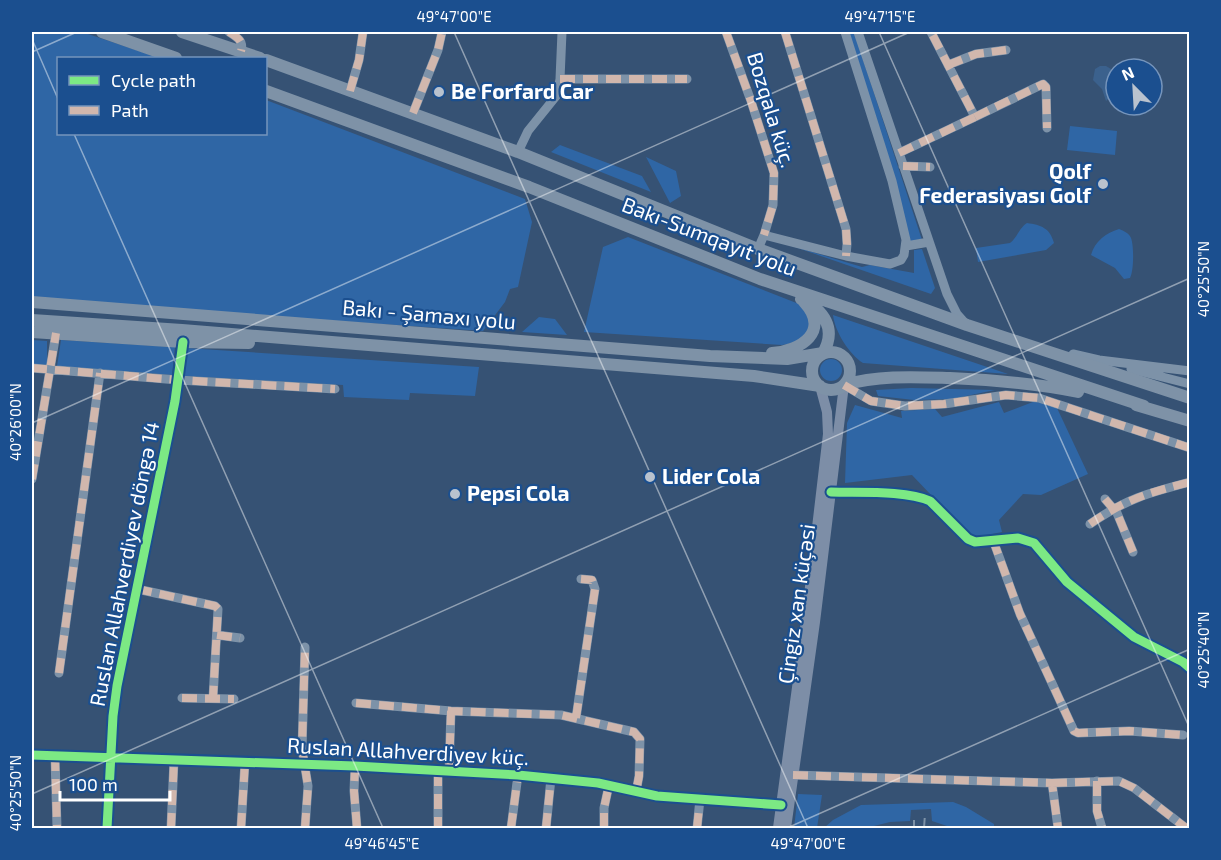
<svg xmlns="http://www.w3.org/2000/svg" width="1221" height="860" font-family="'Exo 2',sans-serif">
<style>
.green{fill:#2f66a5}
.water{fill:#3b618d}
.lines{fill:none;stroke-linecap:round;stroke-linejoin:round}
.minor{stroke:#7d92a8;stroke-width:9}
.major{stroke:#7d8ea7;stroke-width:10}
.highway{stroke:#7e92a7;stroke-width:12}
.rail{stroke:#7e92a7;stroke-width:2;stroke-dasharray:10 4.5;stroke-linecap:butt}
.quiet{stroke:#d1b7ad;stroke-width:8;stroke-dasharray:15 8;stroke-linecap:butt}
.cycleway-casing{stroke:#1b4f8f;stroke-width:13}
.cycleway{stroke:#7ce984;stroke-width:9}
.ticks{fill:none;stroke:#fff;stroke-width:1.5;stroke-opacity:0.45}
.poi-dot{fill:#b9c2ce;stroke:#1b4f8f;stroke-width:2}
.labels{text-anchor:middle;stroke-width:4.5;stroke-linejoin:round;paint-order:stroke}
.poi-label{font-size:21px;font-weight:bold;fill:#fff;stroke:#1b4f8f;text-anchor:start}
.street-label{font-size:21px;fill:#fff;stroke:#1b4f8f}
.neatline{fill:none;stroke:#fff;stroke-width:2}
.ticks-label{font-size:15px;text-anchor:middle;fill:#fff}
</style>
<rect width="100%" height="100%" fill="#365274"/>
<path class="green" d="M32,32H82L160,58H58V134H266V100L525,199L532,222L518,287L510,289L505,302L483,331L293,318L32,297Z
M848,32H854L922,240L910,242Z
M1070,126L1117,131L1115,155L1067,150Z
M560,145L642,176L651,192L551,152Z
M646,157L676,171L681,196L670,203Z
M1027,223C1041,225 1050,228 1054,243L1046,250L978,262L976,248L1010,243C1017,238 1019,228 1027,223Z
M1119,229C1124,231 1129,233 1131,238C1134,246 1134,271 1130,278L1124,279L1115,268L1091,255C1095,241 1106,233 1119,229Z
M628,237L799,304C820,324 806,342 782,345L584,332L603,247Z
M789,245L862,267L870,265L914,273V250L922,249L935,288L931,294Z
M833,315L1008,374L863,363C849,354 835,332 833,315Z
M539,317L555,319L567,335L522,332Z
M32,340L47,341V365L32,364Z
M61,340L175,347L172,375L57,366Z
M186,348L479,367L475,396L410,393L409,400L344,397L343,385L183,376Z
M820 370a11 11 0 1 1 22 0a11 11 0 1 1-22 0Z
M911,388L995,390L952,399L914,400L878,396L876,390Z
M1038,400L1057,408L1088,474L1041,495L1023,494L999,520L1002,532L972,538L912,475L845,483L847,423L855,405L902,418L901,411L935,409L942,417L999,402L1004,413Z
M798,794L822,795L817,828H794Z
M953,802L966,807L994,824V828H953L932,821L931,809L911,810L910,821L890,822L866,828H824L833,820L861,805Z"/>
<path class="water" d="M1100,66H1106L1111,69L1110,90L1114,99L1109,98L1106,101L1102,89L1093,80L1095,69Z"/>
<g class="lines">
<path class="minor" d="M229,32C237,37 244,41 241,51
M726,32L751,101L774,173L773,205L764,235
M785,32L846,229L847,244L846,256
M858,32L947,294L957,314L965,323
M948,65L976,54L1006,50
M560,79H687
M350,91L359,60L363,32
M413,113L438,50L442,32
M975,117L1043,84L1046,87L1047,128
M518,152L528,131L557,95L560,79L562,32
M899,153L975,117L931,32
M903,166L930,167
M906,246L929,242
M758,249L764,235L846,256L890,264L901,260L904,255L906,240L892,181L845,32
M1073,354L1099,360L1190,371
M32,368L178,380L335,389
M1131,369L1190,384
M844,385L871,401L905,406L944,404L1006,395L1039,398L1190,448
M32,479L56,333
M831,492C859,493 906,490 930,501L968,539L975,542L1018,538L1034,543L1067,582L1134,637L1183,662L1190,668
M1105,499L1117,513L1133,552
M1090,524C1126,499 1148,493 1190,482
M993,540L1020,614L1074,731L1078,733L1129,731L1183,735
M137,589L215,606L218,609L213,698
M217,635L240,638
M59,673L100,373
M182,698L234,699
M356,703L451,711L561,715L634,732L640,739L639,776L636,792
M576,718L595,589L592,580L581,579
M32,755L355,766L518,775L598,783L657,796L781,805
M55,756L57,828
M355,766L354,791L357,828
M438,771V828
M449,771L451,711
M793,775L1052,783L1058,828
M1097,781V811L1102,828
M1052,783L1119,781L1134,788L1186,828
M107,828L113,716L117,686L175,401L183,342
M171,828L174,760
M241,828L245,762
M305,828L308,786L302,749L305,647
M511,828L518,775
M546,828L551,778
M604,828V808L609,785
M697,828L700,799"/>
<path class="major" d="M778,828L806,621L828,434L827,412L820,386
M786,828L815,622L844,385"/>
<path class="highway" d="M102,32L176,58
M182,32L260,58
M266,60L518,152L758,249L967,325L1190,398
M266,91L529,187L760,279L1144,406
M32,302L710,356L787,359L823,353C837,329 824,310 801,299
M32,320L182,330L754,376L820,386
M32,332L183,342L249,343
M812 371a19 19 0 1 1 38 0a19 19 0 1 1-38 0Z
M772,353C801,351 831,331 804,302
M844,385C879,375 915,377 950,378C993,380 1036,383 1078,392
M1136,405L1190,421"/>
<path class="rail" d="M914,828V820
M924,828L925,814"/>
<path class="quiet" d="M229,32C237,37 244,41 241,51
M726,32L751,101L774,173L773,205L764,235
M785,32L846,229L847,244L846,256
M948,65L976,54L1006,50
M560,79H687
M350,91L359,60L363,32
M413,113L438,50L442,32
M975,117L1043,84L1046,87L1047,128
M899,153L975,117L931,32
M903,166L930,167
M32,368L178,380L335,389
M844,385L871,401L905,406L944,404L1006,395L1039,398L1190,448
M32,479L56,333
M1105,499L1117,513L1133,552
M1090,524C1126,499 1148,493 1190,482
M993,540L1020,614L1074,731L1078,733L1129,731L1183,735
M137,589L215,606L218,609L213,698
M217,635L240,638
M59,673L100,373
M182,698L234,699
M356,703L451,711L561,715L634,732L640,739L639,776L636,792
M576,718L595,589L592,580L581,579
M55,756L57,828
M355,766L354,791L357,828
M438,771V828
M449,771L451,711
M793,775L1052,783L1058,828
M1097,781V811L1102,828
M1052,783L1119,781L1134,788L1186,828
M171,828L174,760
M241,828L245,762
M305,828L308,786L302,749L305,647
M511,828L518,775
M546,828L551,778
M604,828V808L609,785
M697,828L700,799"/>
<g class="cycleway-casing">
<path id="cycleway" d="M831,492C859,493 906,490 930,501L968,539L975,542L1018,538L1034,543L1067,582L1134,637L1183,662L1190,668
M32,755L355,766L518,775L598,783L657,796L781,805
M107,828L113,716L117,686L175,401L183,342"/>
</g>
<use href="#cycleway" class="cycleway"/>
</g>
<path class="ticks" d="M454,32L808,828M879,32L1190,729M32,39L58,99M32,52L77,32M74,134L383,828M32,423L910,32M32,794L1190,278M787,828L1190,649"/>
<g class="poi-dot">
<circle cx="439" cy="92" r="6"/>
<circle cx="1103" cy="184" r="6"/>
<circle cx="650" cy="477" r="6"/>
<circle cx="455" cy="494" r="6"/>
</g>
<g class="labels">
<g class="poi-label">
<text x="451" y="99">Be Forfard Car</text>
<text x="1091" y="179" text-anchor="end">Qolf<tspan x="1091" dy="24">Federasiyası Golf</tspan></text>
<text x="662" y="484">Lider Cola</text>
<text x="467" y="501">Pepsi Cola</text>
</g>
<g class="street-label">
<text transform="translate(771 110) rotate(73)" y="7">Bozqala küç.</text>
<text transform="translate(709 237) rotate(21)" y="7">Bakı-Sumqayıt yolu</text>
<text transform="translate(429 315) rotate(5)" y="7">Bakı - Şamaxı yolu</text>
<text transform="translate(125 564) rotate(-79)" y="7">Ruslan Allahverdiyev döngə 14</text>
<text transform="translate(797 604) rotate(-82)" y="7">Çingiz xan küçəsi</text>
<text transform="translate(408 752) rotate(3)" y="7">Ruslan Allahverdiyev küç.</text>
</g>
</g>
<rect width="1221" height="860" fill="none" stroke="#1b4f8f" stroke-width="66"/>
<rect x="57" y="57" width="210" height="78" fill="#1b4f8f" stroke="#7695bc" stroke-width="1.5"/>
<rect x="69" y="76" width="30" height="9" fill="#7ce984" stroke="#7695bc" stroke-width="1.5"/>
<text x="111" y="87" font-size="18" fill="#ffffff">Cycle path</text>
<rect x="69" y="106" width="30" height="9" fill="#d1b7ad" stroke="#7695bc" stroke-width="1.5"/>
<text x="111" y="117" font-size="18" fill="#ffffff">Path</text>
<g transform="translate(1134 87) rotate(336)"><circle r="28" fill="#1b4f8f" stroke="#7695bc" stroke-width="1.5"/>
<path d="M0-4.5L10 22L0 15L-10 22Z" fill="#b9c2ce"/>
<text y="-9" font-size="16" font-weight="bold" text-anchor="middle" fill="#ffffff">N</text>
</g>
<path d="M60 791v9h110v-9" fill="none" stroke="#ffffff" stroke-width="3"/>
<text x="69" y="791" font-size="18" fill="#ffffff" stroke="#1b4f8f" stroke-width="4.5" paint-order="stroke">100 m</text>
<rect x="33" y="33" width="1155" height="794" class="neatline"/>
<g class="ticks-label">
<text x="454" y="22">49°47'00"E</text>
<text x="880" y="22">49°47'15"E</text>
<text transform="translate(1204 279) rotate(-90)" y="5">40°25'50"N</text>
<text transform="translate(16 422) rotate(-90)" y="5">40°26'00"N</text>
<text transform="translate(1204 650) rotate(-90)" y="5">40°25'40"N</text>
<text transform="translate(16 793) rotate(-90)" y="5">40°25'50"N</text>
<text x="382" y="849">49°46'45"E</text>
<text x="808" y="849">49°47'00"E</text>
</g>
</svg>
